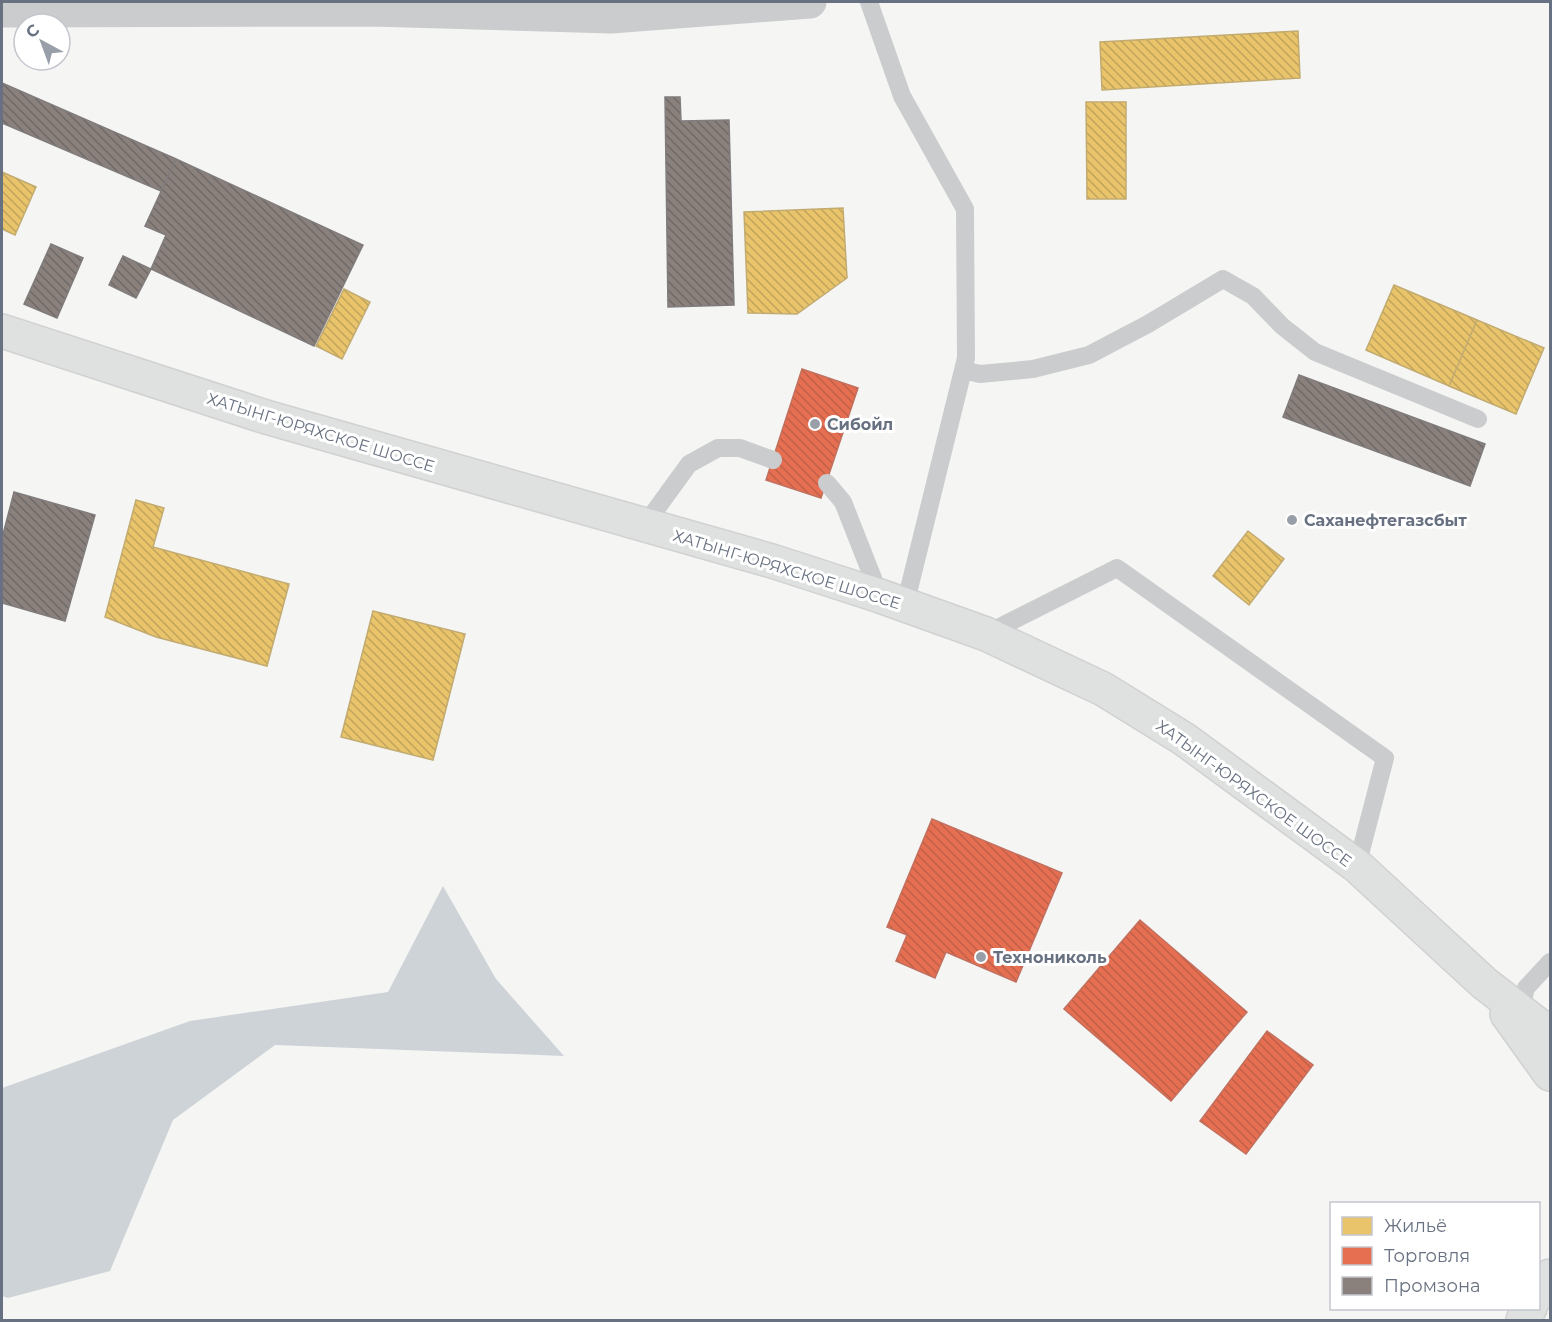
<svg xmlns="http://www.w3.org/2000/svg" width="1552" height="1322" font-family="Montserrat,sans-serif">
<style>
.water{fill:#ced3d7}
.homes{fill:url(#homes-back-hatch);stroke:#c2ab71;stroke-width:1.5}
.shops{fill:url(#shops-back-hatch);stroke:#c1705f;stroke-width:1.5}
.industry{fill:url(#industry-back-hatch);stroke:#807c7e;stroke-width:1.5}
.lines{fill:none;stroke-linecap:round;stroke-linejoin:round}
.secondary-casing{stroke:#d1d1d2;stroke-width:36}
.service{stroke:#cbcccd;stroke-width:18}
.minor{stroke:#cbcccd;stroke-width:33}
.secondary{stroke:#dfe0e0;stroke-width:33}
.poi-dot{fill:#999fa9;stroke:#fff;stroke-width:2}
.labels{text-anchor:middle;stroke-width:6;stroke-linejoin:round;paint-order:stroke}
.poi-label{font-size:16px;font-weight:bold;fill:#687181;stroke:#fff;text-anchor:start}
.street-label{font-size:16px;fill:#687181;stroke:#fff}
</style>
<defs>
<pattern id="homes-back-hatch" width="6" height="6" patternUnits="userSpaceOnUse" patternTransform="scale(1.5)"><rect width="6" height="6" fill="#e9c46a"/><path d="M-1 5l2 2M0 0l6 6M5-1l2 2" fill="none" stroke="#c1a45d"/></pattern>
<pattern id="shops-back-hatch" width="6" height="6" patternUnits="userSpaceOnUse" patternTransform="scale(1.5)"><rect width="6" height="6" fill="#e76f51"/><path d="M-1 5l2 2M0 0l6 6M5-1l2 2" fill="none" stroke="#bf6049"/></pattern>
<pattern id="industry-back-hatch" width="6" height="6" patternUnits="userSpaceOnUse" patternTransform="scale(1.5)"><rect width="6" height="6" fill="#8a817c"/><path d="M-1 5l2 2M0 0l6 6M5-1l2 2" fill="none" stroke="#6f6967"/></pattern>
</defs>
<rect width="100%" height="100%" fill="#f5f5f4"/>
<path class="water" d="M443,886L496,979L564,1056L275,1045L173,1120L110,1271L8,1298L2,1296V1088L190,1021L388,992Z"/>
<path class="homes" d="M1298,31L1300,78L1102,90L1100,42Z
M1086,102H1126V199H1087Z
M2,172L36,187L15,235L2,229Z
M843,208L847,278L797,314L748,313L744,212Z
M1394,285L1477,320L1449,386L1366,350Z
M344,289L370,302L342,359L316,346Z
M1477,320L1544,348L1516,414L1449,386Z
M136,500L164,508L153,547L289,584L267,666L156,637L105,617Z
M1248,531L1284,559L1249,605L1213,576Z
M373,611L465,634L433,760L341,737Z"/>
<path class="shops" d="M802,369L858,388L821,498L766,480Z
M932,819L1062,873L1016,982L946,952L935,978L896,961L907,935L887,927Z
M1140,920L1247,1012L1171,1101L1064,1009Z
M1267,1031L1313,1065L1246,1154L1200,1121Z"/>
<path class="industry" d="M2,83L176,159L161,191L2,123Z
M665,97H680L681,121L729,120L734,305L668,307Z
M176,159L363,245L314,346L151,269L166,235L145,226Z
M51,244L83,258L57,318L24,304Z
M123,256L151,269L136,298L109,285Z
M1299,375L1485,444L1470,486L1283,417Z
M14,492L95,515L65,621L2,603V538Z"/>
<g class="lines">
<g class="secondary-casing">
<path id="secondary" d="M2,331L266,417L772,561L880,596L986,634L1103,689L1184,739L1357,866L1484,983L1550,1034
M1507,1014L1550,1074
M1538,1295L1550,1276
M1523,1320L1530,1308"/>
</g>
<path class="service" d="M869,2L902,96L965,209L966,358L905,605
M963,370L980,374L1033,369L1089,355L1148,324L1223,279L1253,296L1282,326L1315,352L1478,419
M827,483L843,502L880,596
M644,526L689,464L718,448H740L773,460
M986,634L1117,568L1385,758L1357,866
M1520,1011L1526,988L1550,962"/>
<path class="minor" d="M2,11L372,10L611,17L810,2"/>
<use href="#secondary" class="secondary"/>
</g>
<g class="poi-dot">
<circle cx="815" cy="424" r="6"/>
<circle cx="1292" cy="520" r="6"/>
<circle cx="981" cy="957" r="6"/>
</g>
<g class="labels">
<g class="poi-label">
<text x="827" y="430">Сибойл</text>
<text x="1304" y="526">Саханефтегазсбыт</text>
<text x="993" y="963">Технониколь</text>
</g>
<g class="street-label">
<text transform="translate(321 432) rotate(17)" y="6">ХАТЫНГ-ЮРЯХСКОЕ ШОССЕ</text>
<text transform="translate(787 569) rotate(17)" y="6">ХАТЫНГ-ЮРЯХСКОЕ ШОССЕ</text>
<text transform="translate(1254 793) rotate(36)" y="6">ХАТЫНГ-ЮРЯХСКОЕ ШОССЕ</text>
</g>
</g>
<rect width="1552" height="1322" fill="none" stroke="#687181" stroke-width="6"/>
<rect x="1330" y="1202" width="210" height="108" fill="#ffffff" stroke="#c3c6cd" stroke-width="1.5"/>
<rect x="1342" y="1217" width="30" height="18" fill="#e9c46a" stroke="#c3c6cd" stroke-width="1.5"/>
<text x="1384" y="1232" font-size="18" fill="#687181">Жильё</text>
<rect x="1342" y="1247" width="30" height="18" fill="#e76f51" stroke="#c3c6cd" stroke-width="1.5"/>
<text x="1384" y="1262" font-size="18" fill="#687181">Торговля</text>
<rect x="1342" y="1277" width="30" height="18" fill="#8a817c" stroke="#c3c6cd" stroke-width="1.5"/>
<text x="1384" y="1292" font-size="18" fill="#687181">Промзона</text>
<g transform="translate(42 42) rotate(319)"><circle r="28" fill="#ffffff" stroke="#c3c6cd" stroke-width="1.5"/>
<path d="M0-4.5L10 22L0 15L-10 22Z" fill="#999fa9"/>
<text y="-9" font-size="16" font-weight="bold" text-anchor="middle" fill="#687181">С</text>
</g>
</svg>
